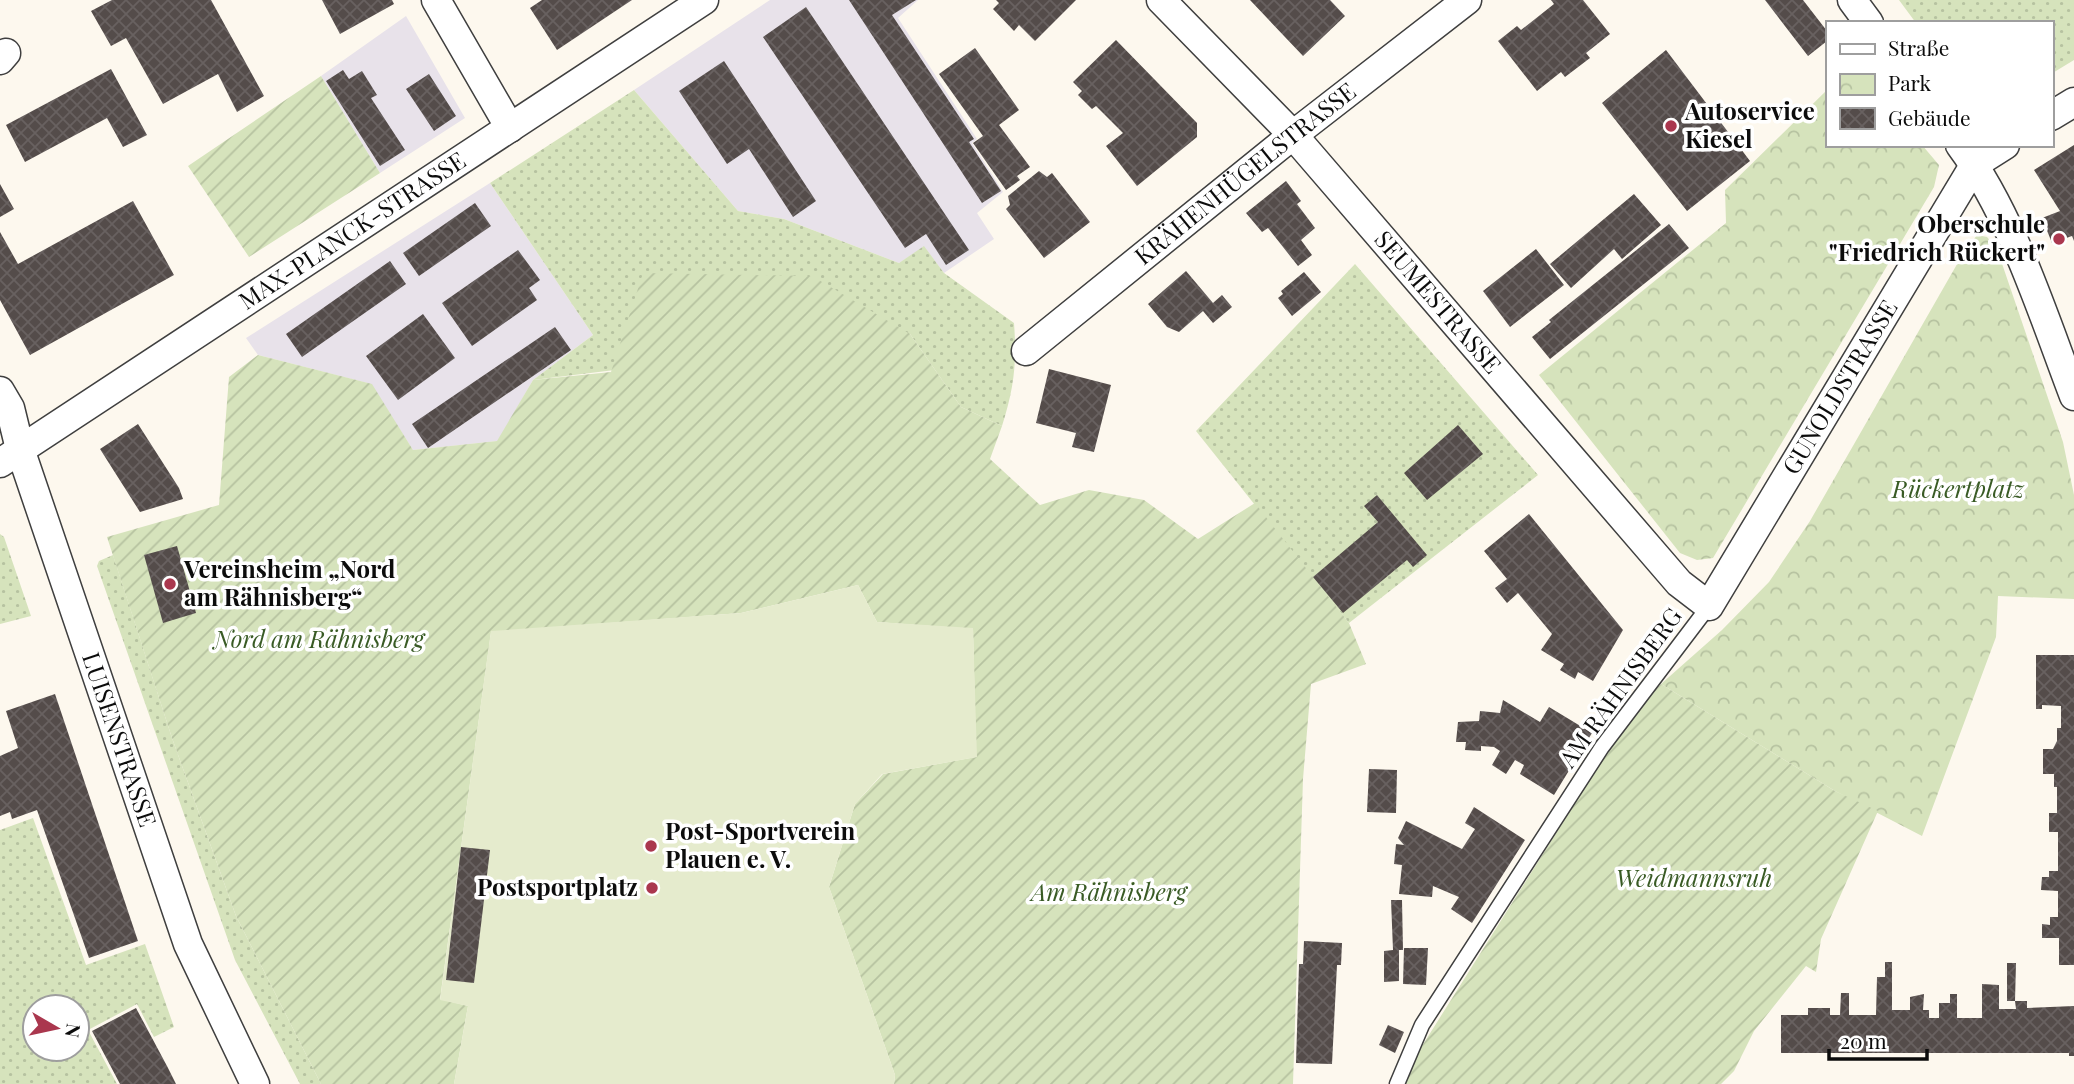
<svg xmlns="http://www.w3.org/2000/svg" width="2074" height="1084" font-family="'Playfair Display',serif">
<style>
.industrial{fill:#e8e2ea}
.grass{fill:url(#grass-dots);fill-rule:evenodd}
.park{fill:url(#park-crowns)}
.garden{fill:url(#garden-furrows)}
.pitch{fill:#e5ebcd}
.building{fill:url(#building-cross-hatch)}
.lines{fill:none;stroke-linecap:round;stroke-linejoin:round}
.lane-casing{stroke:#3f3f3f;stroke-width:17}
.street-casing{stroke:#3f3f3f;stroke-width:31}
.lane{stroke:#fff;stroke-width:14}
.street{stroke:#fff;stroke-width:28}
.poi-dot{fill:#aa374e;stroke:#fff;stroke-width:2.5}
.labels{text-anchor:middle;stroke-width:7;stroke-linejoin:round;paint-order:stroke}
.poi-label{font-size:24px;font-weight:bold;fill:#0c0c0c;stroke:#fff;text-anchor:start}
.street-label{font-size:24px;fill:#0c0c0c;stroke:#fff}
.park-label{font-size:24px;font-style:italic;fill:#395b25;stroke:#fff}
</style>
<defs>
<pattern id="grass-dots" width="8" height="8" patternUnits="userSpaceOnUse" patternTransform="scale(1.75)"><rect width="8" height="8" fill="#d6e3bc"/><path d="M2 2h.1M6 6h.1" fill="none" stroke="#b6c2a0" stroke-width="1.8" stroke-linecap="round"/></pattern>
<pattern id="park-crowns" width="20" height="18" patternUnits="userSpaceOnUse" patternTransform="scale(1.75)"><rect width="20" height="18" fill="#d6e3bc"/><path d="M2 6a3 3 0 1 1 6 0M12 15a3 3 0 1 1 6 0" fill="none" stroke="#b6c2a0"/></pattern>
<pattern id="garden-furrows" width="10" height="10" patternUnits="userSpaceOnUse" patternTransform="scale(1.75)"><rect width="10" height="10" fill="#d6e3bc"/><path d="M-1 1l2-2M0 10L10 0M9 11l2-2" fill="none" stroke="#b6c2a0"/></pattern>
<pattern id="building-cross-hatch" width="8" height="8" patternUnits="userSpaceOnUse" patternTransform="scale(1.75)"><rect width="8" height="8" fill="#544c4a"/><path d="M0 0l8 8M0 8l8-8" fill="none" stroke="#686160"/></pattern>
</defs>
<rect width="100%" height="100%" fill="#fdf8ee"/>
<path class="industrial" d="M770,0H918L898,18L977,139L972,143L1003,192L977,213L994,239L944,273L924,247L899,263L784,219L738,211L634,90Z
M406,16L465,118L380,173L321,76Z
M490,183L593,335L533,380L498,441L413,450L371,384L258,355L246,338Z"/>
<path class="grass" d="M1899,0H2074V60L2051,74V23H1916Z
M634,90L738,211L784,219L899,263L924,246L944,273L1014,323C1017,363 1014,388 1002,426L961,407L910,334L533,380L593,335L490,183Z
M1355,264L1538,475L1349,623L1196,431Z
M0,534L4,537L31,616L0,624Z
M113,555L172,738L236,916L321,1084H300L235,960L97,566L99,561Z
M33,818L86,965L145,944L174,1027L154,1037L137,1004L88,1030L117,1084H0V830ZM35,1007H77V1049H35Z"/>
<path class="park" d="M1827,90V145H1922L1939,165L1934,187L1713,558L1697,560L1680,553L1539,375L1726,223L1725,190Z
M1977,235L1987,237L1997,249L2063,442L2074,495V599L1998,596L1996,637L1922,836L1835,791L1661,684L1722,630L1769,582L1810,521L1964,252Z"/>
<path class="garden" d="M321,76L380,173L249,257L188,166Z
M643,273L812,276L910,334L961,407L1002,426L990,459L1040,505L1089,490L1144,500L1198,539L1255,503L1349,623L1366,664L1311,684L1303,779L1293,1084H894L895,1075L829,887L855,804L883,774L976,757L973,629L877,622L858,585L741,613L491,632L440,999L468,1006L454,1084H321L236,916L172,738L107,537L219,505L229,377L258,355L372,384L413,450L497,441L533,380L611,372Z
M1661,684L1835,791L1878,811L1821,939L1816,972L1806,966L1754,1031L1734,1071L1721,1084H1404L1417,1054L1629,717Z"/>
<path class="pitch" d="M858,585L877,622L973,628L977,757L882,774L855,804L829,887L895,1075L894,1084H454L468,1006L440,1000L491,631L741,613Z"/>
<path class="building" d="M112,0H211L264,96L237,112L218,74L163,104L126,38L111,46L91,11Z
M322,0H392L394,4L340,34Z
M542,0H632L557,50L530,8Z
M849,0H916L892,15L974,139L969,142L1001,191L982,203Z
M996,0H1076L1035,41L1019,25L1014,31L993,9L999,3Z
M1250,0H1330L1345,16L1303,56Z
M1551,0H1583L1610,34L1586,53L1590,58L1565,77L1561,72L1537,91L1498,41L1517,26L1521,30L1554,4Z
M1765,0H1803L1827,31V41L1808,56Z
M806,7L969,250L946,265L926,234L905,248L763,37Z
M1116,40L1197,123V137L1137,186L1106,146L1123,133L1096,106L1092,109L1078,95L1082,91L1073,82Z
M975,48L1019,110L999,125L1030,167L1017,176L1020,180L1006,190L973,143L983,136L939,74Z
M1666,50L1750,161L1687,211L1602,103Z
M724,61L816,201L793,217L749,149L727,164L679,91Z
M111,69L147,135L123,147L107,118L25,162L6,125Z
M343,70L349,79L362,71L377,95L371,98L405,150L380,166L326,81Z
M429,74L456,116L434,131L406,89Z
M2074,145V241L2072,236L2052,243L2042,218L2060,211L2034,170Z
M1039,171L1047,177L1052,173L1090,222L1044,258L1006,209L1010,205L1008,196Z
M1286,181L1301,201L1297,204L1315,228L1301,240L1312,255L1298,266L1268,228L1262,232L1246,213Z
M0,184L14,209L0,217Z
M1634,194L1661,225L1622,259L1614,249L1571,288L1550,264Z
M133,201L174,275L30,355L0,300V232L18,264Z
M475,203L491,226L419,276L403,253Z
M1669,224L1689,248L1550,359L1532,337L1551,322L1549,320Z
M1536,249L1564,285L1510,327L1483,291Z
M518,250L540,280L529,288L537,300L472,346L442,303Z
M390,261L406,284L302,357L286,334Z
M1186,271L1213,303L1222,295L1232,307L1213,323L1203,311L1179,332L1167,327L1148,304Z
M1304,272L1321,292L1292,316L1278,298L1283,294L1281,291Z
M423,314L455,358L398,400L366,356Z
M555,327L571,350L428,448L412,424Z
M1049,369L1111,385L1094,452L1072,447L1076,433L1036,423Z
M138,424L179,488L183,499L140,512L100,449Z
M1458,425L1483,454L1427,500L1404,473Z
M1377,495L1427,555L1413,567L1407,560L1343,613L1313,577L1378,522L1364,506Z
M1529,514L1623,630L1593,681L1578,672L1575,679L1560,670L1564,664L1541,650L1552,634L1518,593L1507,603L1495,588L1507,579L1484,551Z
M177,546L196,613L163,623L144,555Z
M2036,655H2074V965H2059V938H2042V924L2050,925V917H2058V891L2041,890L2042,877H2049V871H2058V832H2049V813H2057V787H2054V774H2043V749H2053L2057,741V728H2061V706L2042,705V709H2036Z
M55,694L138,941L89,958L37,810L12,819L10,812L0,816V756L18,748L6,711Z
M1503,700L1540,722L1549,707L1592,733L1554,795L1520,774L1524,765L1515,760L1506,774L1492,765L1500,751L1494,747L1481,746V751L1465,750L1466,742H1456L1458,722L1479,721L1480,711L1500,713Z
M1369,769L1397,770L1396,813L1367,812Z
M1474,807L1525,840L1472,923L1451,909L1459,897L1433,886L1432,897L1399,894L1402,865L1394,864L1396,844L1404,845L1398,838L1406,821L1462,849L1475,829L1465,823Z
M461,847L490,850L474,983L446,980Z
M1391,900H1402L1403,950H1399V981L1384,982V951L1393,950Z
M1304,941L1342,943L1341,965H1337L1332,1064L1296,1063L1299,964H1303Z
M1404,948H1428L1426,985L1403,984Z
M1885,962H1892V1010H1910V997L1924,994L1923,1010H1929V1018H1939V1003H1950V994H1957V1018H1982V984L1999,985V1009H2016L2015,1001H2027V1008L2074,1006V1056H2069V1053H1781V1015H1808V1008H1830V1015H1840L1841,993H1849V1015H1876L1877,977H1885Z
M2007,963H2016L2015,1001H2007Z
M136,1008L167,1066L176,1084H120L92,1031Z
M1388,1025L1404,1032L1395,1053L1379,1045Z"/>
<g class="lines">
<g class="lane-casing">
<path id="lane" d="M1397,1084L1422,1025L1602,747L1709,606"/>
</g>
<g class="street-casing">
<g id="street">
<path d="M436,0L510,128"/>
<path id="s1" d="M1161,0L1293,135L1679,583L1709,606L1975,164L2005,145"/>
<path d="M1852,0L1869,23"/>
<path d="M0,60L6,53"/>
<path d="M2051,116L2074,102"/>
<path d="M1960,145C2012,215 2043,315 2074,396"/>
<path id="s2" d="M1026,351L1293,135L1467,0"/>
<path id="s3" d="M0,391L10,408L20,449L188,944L255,1084"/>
<path id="s4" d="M0,463L704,0"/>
</g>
</g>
<use href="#lane" class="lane"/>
<use href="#street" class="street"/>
</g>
<g class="poi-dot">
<circle cx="1671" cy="126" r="7"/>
<circle cx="2059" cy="239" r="7"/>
<circle cx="170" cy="584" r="7"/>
<circle cx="651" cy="846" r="7"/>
<circle cx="652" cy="888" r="7"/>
</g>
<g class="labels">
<g class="poi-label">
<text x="1685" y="120">Autoservice<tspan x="1685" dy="28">Kiesel</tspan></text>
<text x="2045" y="233" text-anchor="end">Oberschule<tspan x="2045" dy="28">"Friedrich Rückert"</tspan></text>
<text x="184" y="578">Vereinsheim „Nord<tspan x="184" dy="28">am Rähnisberg“</tspan></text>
<text x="665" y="840">Post-Sportverein<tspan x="665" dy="28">Plauen e. V.</tspan></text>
<text x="638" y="896" text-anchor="end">Postsportplatz</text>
</g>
<g class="street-label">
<text dy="8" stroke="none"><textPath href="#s2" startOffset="282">KRÄHENHÜGELSTRASSE</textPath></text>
<text dy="8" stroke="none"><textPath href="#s4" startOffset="422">MAX-PLANCK-STRASSE</textPath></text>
<text dy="8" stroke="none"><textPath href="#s1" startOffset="410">SEUMESTRASSE</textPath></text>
<text dy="8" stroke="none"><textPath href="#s1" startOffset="1073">GUNOLDSTRASSE</textPath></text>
<text transform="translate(1621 688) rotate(-54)" y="8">AM RÄHNISBERG</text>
<text dy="8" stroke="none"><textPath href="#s3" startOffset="369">LUISENSTRASSE</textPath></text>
</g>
<g class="park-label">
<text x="1958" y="498">Rückertplatz</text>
<text x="319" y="648">Nord am Rähnisberg</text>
<text x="1694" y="887">Weidmannsruh</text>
<text x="1109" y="901">Am Rähnisberg</text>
</g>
</g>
<rect x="1826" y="21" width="228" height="126" fill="#ffffff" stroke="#9e9e9e" stroke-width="2"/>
<rect x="1840" y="44" width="35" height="10" fill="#ffffff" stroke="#9e9e9e" stroke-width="2"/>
<text x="1888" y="56" font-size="21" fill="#0c0c0c">Straße</text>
<rect x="1840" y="74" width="35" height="21" fill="url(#park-crowns)" stroke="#9e9e9e" stroke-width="2"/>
<text x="1888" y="91" font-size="21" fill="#0c0c0c">Park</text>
<rect x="1840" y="108" width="35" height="21" fill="url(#building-cross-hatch)" stroke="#9e9e9e" stroke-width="2"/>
<text x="1888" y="126" font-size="21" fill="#0c0c0c">Gebäude</text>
<g transform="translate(56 1028) rotate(99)"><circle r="33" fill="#ffffff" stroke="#9e9e9e" stroke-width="2"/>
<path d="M0-5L12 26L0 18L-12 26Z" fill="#aa374e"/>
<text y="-10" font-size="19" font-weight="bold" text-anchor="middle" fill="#0c0c0c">N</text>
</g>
<path d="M1829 1049v10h98v-10" fill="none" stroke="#0c0c0c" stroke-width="3.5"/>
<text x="1840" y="1049" font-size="21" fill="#0c0c0c" stroke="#ffffff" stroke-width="5" paint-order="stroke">20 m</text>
</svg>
